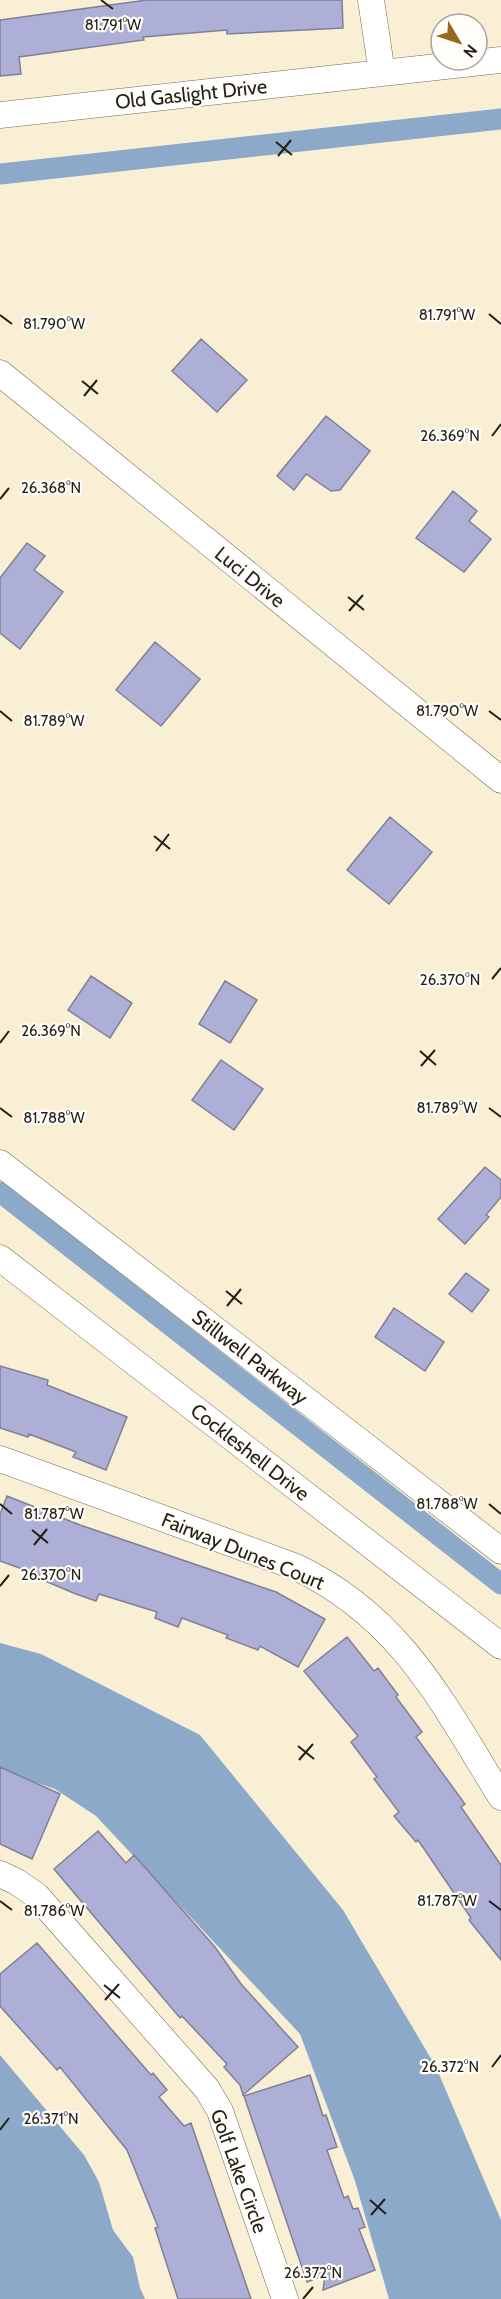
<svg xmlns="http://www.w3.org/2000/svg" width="501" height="2299" font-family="Cabin,sans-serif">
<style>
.water{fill:#8ca9ca}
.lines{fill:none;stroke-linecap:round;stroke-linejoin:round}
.canal{stroke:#8ca9ca;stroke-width:21}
.building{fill:#aeafd7;stroke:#7f8097;stroke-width:1.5}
.minor-casing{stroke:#736a53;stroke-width:27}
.minor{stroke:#fff;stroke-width:26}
.ticks{fill:none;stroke:#231f16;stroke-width:2}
.labels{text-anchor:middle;stroke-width:4.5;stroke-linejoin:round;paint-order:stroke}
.street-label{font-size:20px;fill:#231f16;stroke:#fffdf8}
.ticks-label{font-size:15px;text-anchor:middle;fill:#231f16;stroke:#fffdf8;stroke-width:4.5;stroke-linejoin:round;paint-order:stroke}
</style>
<rect width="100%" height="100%" fill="#f9efd5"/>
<path class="water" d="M0,1643L41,1654L200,1735L343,1910L436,2067L501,2220V2299H389L355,2181L300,2034L96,1816L55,1789L0,1770Z
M0,2055L84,2155L99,2182L113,2230L133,2257L140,2288L145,2299H0Z"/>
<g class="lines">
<path class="canal" d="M0,174L501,119
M0,1192L501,1584"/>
</g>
<path class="building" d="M147,0H342L343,28L227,34V30L143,37L144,40L19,57L21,74L0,76V20Z
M201,339L247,380L217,412L172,371Z
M326,416L370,451L340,490L331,491L306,474L294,490L277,476Z
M453,491L477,511L469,521L491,539L464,572L416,538Z
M27,543L45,556L34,570L63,592L20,649L0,633V578Z
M155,642L200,679L161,726L116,690Z
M390,817L432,852L389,904L347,870Z
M91,976L132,1003L110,1038L68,1010Z
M225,981L257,1000L230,1043L199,1024Z
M221,1060L263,1089L234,1130L192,1100Z
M485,1167L501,1180V1197L486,1215L489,1217L465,1244L438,1219Z
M466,1273L489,1290L472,1312L449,1294Z
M394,1308L444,1342L425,1371L375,1337Z
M0,1366L48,1380L47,1385L127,1417L106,1470L73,1457L76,1452L29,1434L28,1437L0,1428Z
M7,1496L80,1525L276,1592L325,1619L298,1667L260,1646L258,1650L226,1638L228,1635L182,1618L178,1627L155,1618L157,1612L99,1594L96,1601L76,1594L38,1578L39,1575L0,1561V1514Z
M347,1637L374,1671L378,1668L398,1695L396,1697L422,1732L416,1737L465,1804L461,1807L501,1865V1960L469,1920L471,1918L418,1840L416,1842L394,1816L399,1812L374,1779L377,1777L351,1742L358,1736L304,1671Z
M0,1767L60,1794L32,1859L0,1844Z
M98,1831L126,1863L134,1855L215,1947L241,1984L298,2047L243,2095L240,2085L224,2067L227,2064L182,2016L180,2018L54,1869Z
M37,1943L151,2075L153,2073L167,2090L159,2097L184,2126L191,2123L251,2299H178L155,2228L158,2227L127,2150L60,2067L57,2070L0,2006V1974Z
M310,2075L323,2116L326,2115L337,2147L327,2150L344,2198L348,2196L353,2209L358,2208L365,2227L359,2229L375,2270L323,2290L325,2275L307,2282L244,2096Z"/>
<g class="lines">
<g class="minor-casing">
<path id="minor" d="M371,0L382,73
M0,115L501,60
M0,373L501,780
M0,1163L501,1551
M0,1258L501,1646
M0,1459L296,1567C401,1617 442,1702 501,1797
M0,1874L17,1882L37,1896L207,2089L220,2111L285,2299"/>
</g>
<use href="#minor" class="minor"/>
</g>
<path class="ticks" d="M101,0L113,9M276,142L292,155M278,156L291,140M489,314L501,324M0,315L12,324M82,381L98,394M84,396L97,380M492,436L501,424M0,499L9,488M348,597L364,610M349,611L363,595M0,711L12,721M489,711L501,720M154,836L170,849M156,851L169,834M492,979L501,968M0,1043L9,1031M420,1051L436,1065M421,1066L435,1050M0,1108L12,1117M489,1108L501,1117M226,1291L242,1304M227,1306L241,1289M0,1504L12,1514M489,1504L501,1514M32,1530L48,1543M34,1545L47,1529M0,1586L9,1575M298,1746L314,1759M299,1760L313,1744M0,1901L12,1910M489,1901L501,1910M104,1985L120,1998M105,2000L119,1984M492,2067L501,2055M0,2130L9,2118M370,2200L386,2214M371,2215L385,2199M303,2299L313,2287"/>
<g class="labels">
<g class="street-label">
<text transform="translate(191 94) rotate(-6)" y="7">Old Gaslight Drive</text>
<text transform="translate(250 577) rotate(39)" y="7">Luci Drive</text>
<text transform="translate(250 1357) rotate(38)" y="7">Stillwell Parkway</text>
<text transform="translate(250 1452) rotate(38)" y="7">Cockleshell Drive</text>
<text transform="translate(243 1551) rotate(22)" y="7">Fairway Dunes Court</text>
<text transform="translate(239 2171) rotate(70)" y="7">Golf Lake Circle</text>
</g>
</g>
<g class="ticks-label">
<text x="113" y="30">81.791°W</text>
<text x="447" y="320">81.791°W</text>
<text x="54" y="329">81.790°W</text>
<text x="450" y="441">26.369°N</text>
<text x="51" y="493">26.368°N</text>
<text x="447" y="716">81.790°W</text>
<text x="54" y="726">81.789°W</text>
<text x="450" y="985">26.370°N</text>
<text x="51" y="1036">26.369°N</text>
<text x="447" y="1113">81.789°W</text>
<text x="54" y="1123">81.788°W</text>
<text x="447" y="1509">81.788°W</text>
<text x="54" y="1519">81.787°W</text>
<text x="51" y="1580">26.370°N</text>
<text x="447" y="1906">81.787°W</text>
<text x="54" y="1916">81.786°W</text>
<text x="450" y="2072">26.372°N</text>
<text x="51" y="2124">26.371°N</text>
<text x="313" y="2278">26.372°N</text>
</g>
<g transform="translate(459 42) rotate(129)"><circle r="28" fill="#fffdf8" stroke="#a7a49e" stroke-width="1.5"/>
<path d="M0-4.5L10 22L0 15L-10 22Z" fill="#9a681c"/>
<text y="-9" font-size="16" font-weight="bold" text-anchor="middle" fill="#231f16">N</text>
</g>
</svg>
